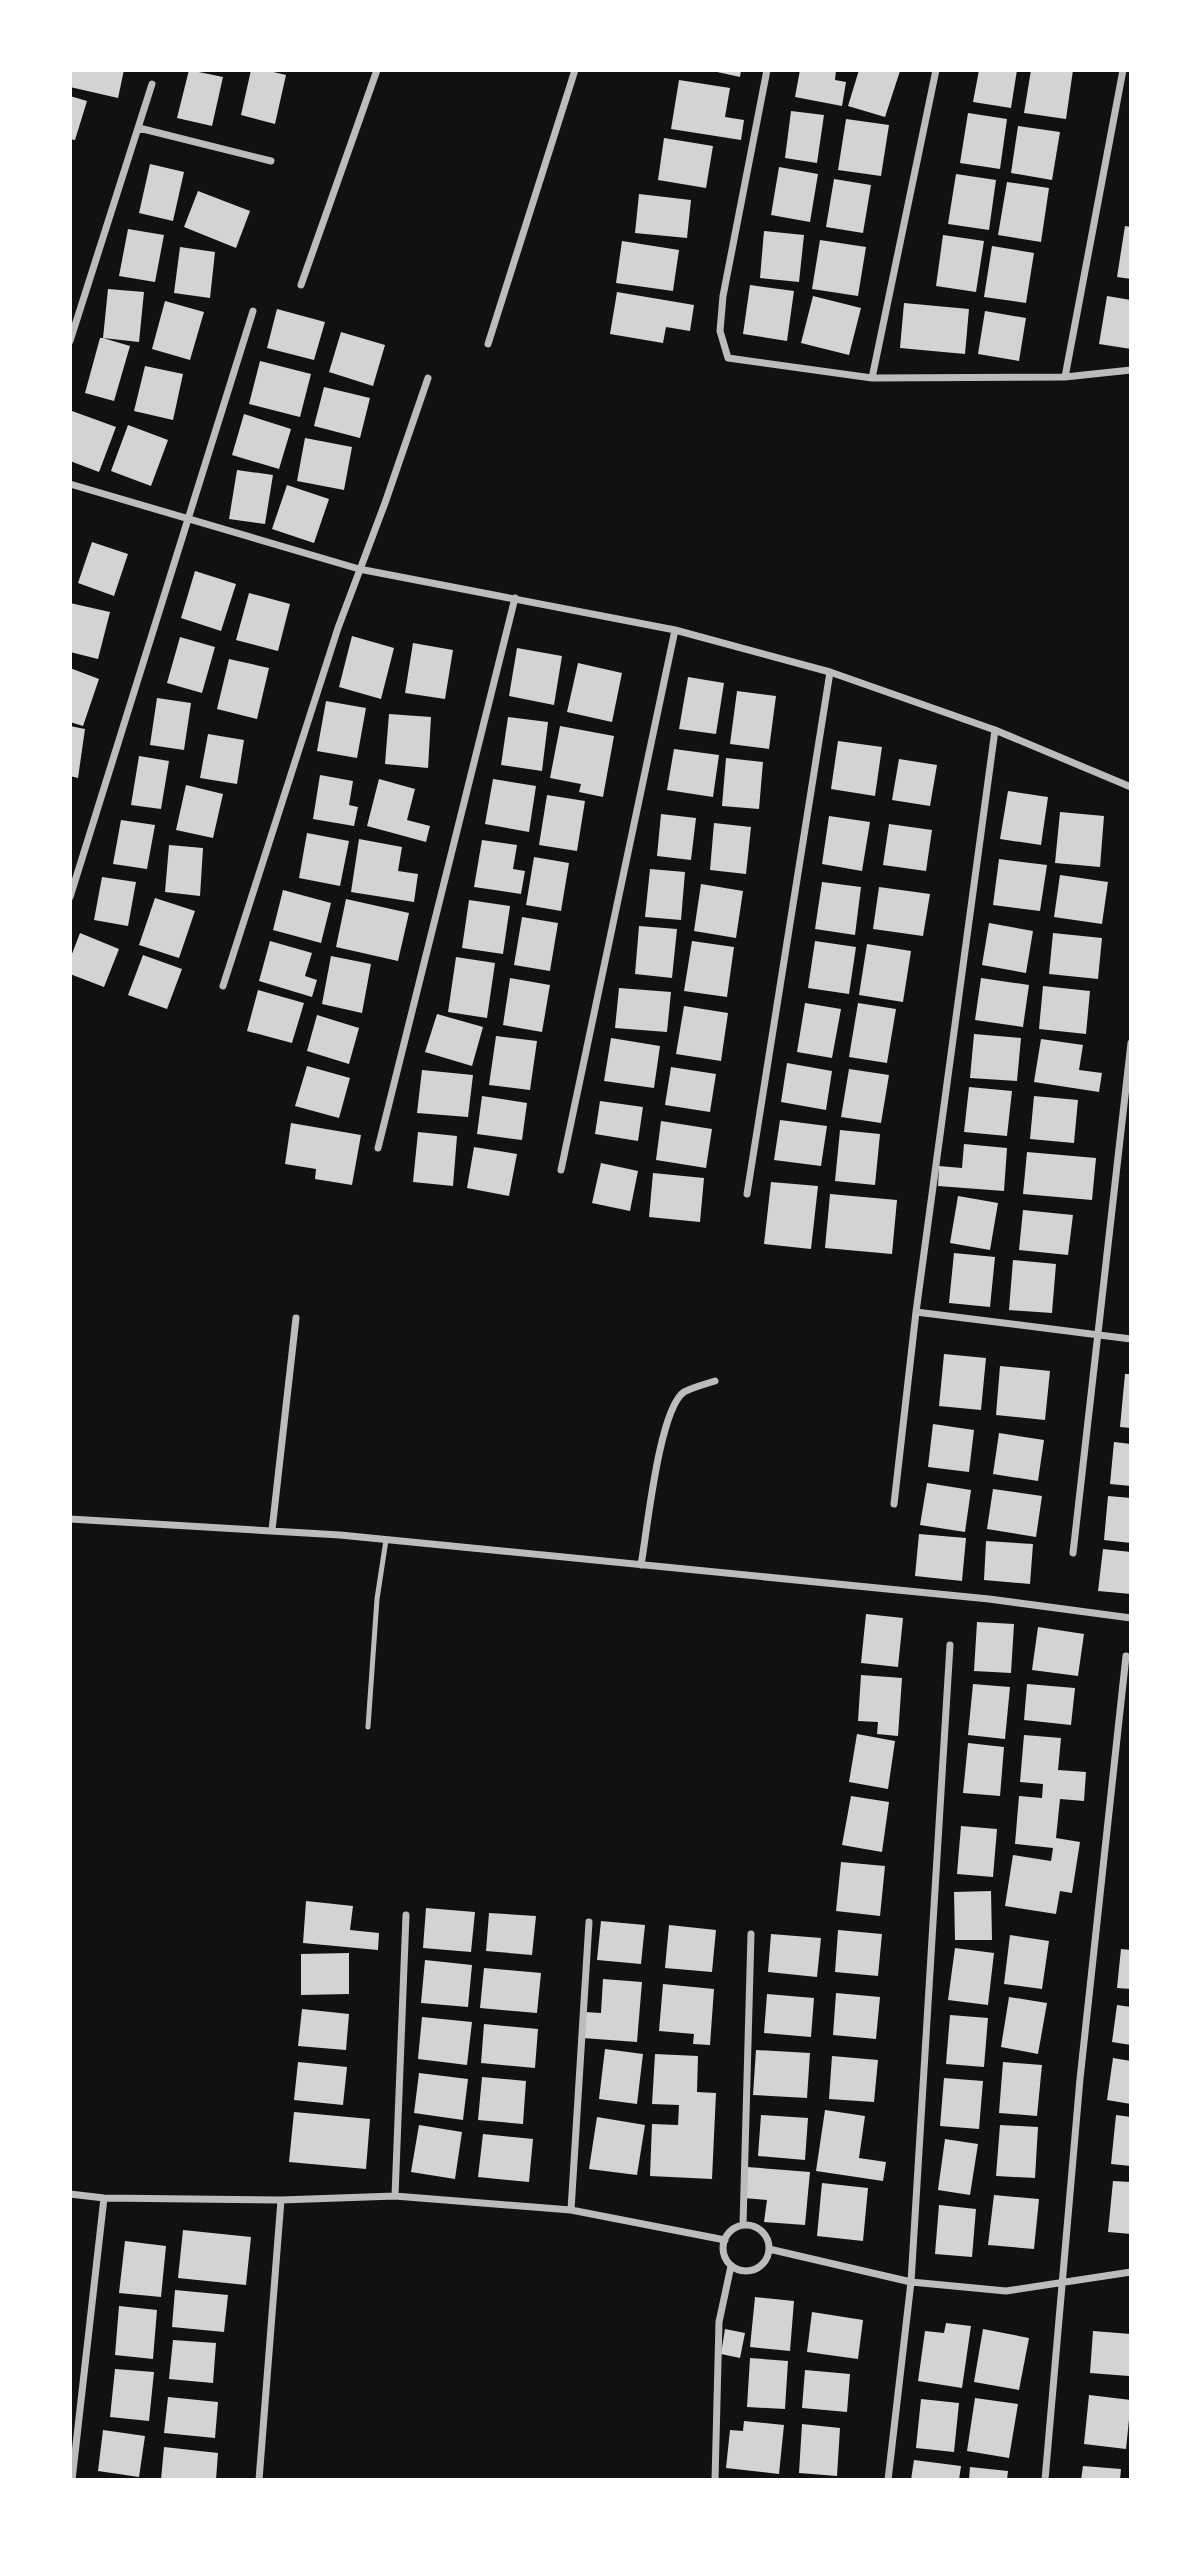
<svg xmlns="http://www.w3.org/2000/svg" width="1201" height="2550" font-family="Merriweather,serif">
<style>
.building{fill:#d3d3d3}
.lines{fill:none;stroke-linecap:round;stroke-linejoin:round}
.service{stroke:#bcbcbc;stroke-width:5}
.minor{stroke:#bcbcbc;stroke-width:7}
</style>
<rect width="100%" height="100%" fill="#111"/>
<path class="building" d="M70,70H124L118,98L70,87Z
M189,70L223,77L212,126L177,118Z
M251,70H265L286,75L275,124L241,115Z
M708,70H741L740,77Z
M800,70H836L835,80L846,82L842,106L795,97Z
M859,70L900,71L885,117L848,106Z
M979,70H1017L1011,108L973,102Z
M1031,70H1073L1066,119L1024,113Z
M679,80L730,88L725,117L744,120L741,140L671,129Z
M70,96L87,101L75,140L70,139Z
M791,111L824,115L817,163L785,158Z
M968,113L1007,119L1000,169L960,163Z
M846,119L889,125L881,176L838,170Z
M1018,126L1060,132L1052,180L1011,173Z
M664,138L713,146L706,188L658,180Z
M150,164L184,172L173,221L139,213Z
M779,167L818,174L810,222L771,215Z
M956,174L996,180L989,230L948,224Z
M834,179L871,185L863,233L826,227Z
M1007,182L1049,188L1041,242L998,235Z
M198,191L250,211L236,248L184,227Z
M639,194L691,200L687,238L635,233Z
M1125,226L1131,227V279L1117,277Z
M128,229L164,235L155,282L119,276Z
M764,231L804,235L799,282L760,278Z
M943,235L984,241L976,292L936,286Z
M820,240L866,247L858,296L812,289Z
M622,241L679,250L673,291L616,283Z
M992,246L1034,253L1026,303L984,297Z
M180,247L215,252L210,298L174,293Z
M750,285L794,291L787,341L743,334Z
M108,289L144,292L139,342L103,338L130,346L114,401L85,393L100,338H103Z
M617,292L694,305L690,331L666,327L663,343L610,334Z
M813,296L861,308L849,355L801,343Z
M1107,296L1131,300V349L1099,344Z
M165,301L204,312L190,360L152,349Z
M904,303L969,309L965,354L900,348Z
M277,309L325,322L314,360L267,348Z
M985,311L1026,318L1019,361L978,354Z
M341,332L385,345L373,386L329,372Z
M260,361L311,374L300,417L249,404Z
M145,366L183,374L173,420L134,411Z
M324,387L370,398L360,438L314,426Z
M72,411L116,427L99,472L70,461V416Z
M244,414L291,429L279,469L232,455Z
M128,425L168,440L151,486L111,471Z
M305,438L352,447L344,490L297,481Z
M237,470L273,475L265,524L229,519Z
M287,485L329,499L314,543L272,529Z
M92,542L128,554L114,596L78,583Z
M195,571L236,584L221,631L181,618Z
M249,593L290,604L278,651L236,640Z
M70,603L110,612L98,659L70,652Z
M352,636L394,648L381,699L339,687Z
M180,637L215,647L202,693L167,683Z
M413,643L453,650L445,699L405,693Z
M517,648L562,656L554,705L509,696Z
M229,659L269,668L257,719L217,709Z
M578,663L622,673L612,722L567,712Z
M70,668L99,679L83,726L70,722Z
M688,677L724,683L716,734L679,729Z
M737,691L776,696L769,749L730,744Z
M157,698L191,703L184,750L150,745Z
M326,701L366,708L357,758L317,751Z
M389,714L431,717L428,768L385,764Z
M508,717L548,722L542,771L501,765Z
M70,726L85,729L78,778L70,776Z
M560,726L614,736L603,797L579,792L581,784L550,778Z
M208,734L244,740L237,784L200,778Z
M838,741L882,747L875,796L831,789Z
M674,749L719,755L713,797L667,790Z
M139,756L169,761L161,809L131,805Z
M726,758L763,762L759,809L722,806Z
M899,759L937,765L930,806L892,800Z
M320,775L353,781L349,805L358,807L354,826L313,819Z
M379,779L415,789L407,820L430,826L426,842L367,826Z
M493,779L536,786L529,832L485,824Z
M186,785L223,794L213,838L176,830Z
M1008,791L1048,797L1041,845L1000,839Z
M547,795L585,801L577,851L539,845Z
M1060,812L1104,816L1100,867L1055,863Z
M661,814L696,818L691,860L657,856Z
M829,816L870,822L862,871L822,864Z
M121,820L155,825L147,869L113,864Z
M714,823L751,827L746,874L710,870Z
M889,824L932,830L926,871L883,865Z
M307,833L349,841L340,886L299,878Z
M359,839L402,847L398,871L418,874L414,902L351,892Z
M482,840L517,845L513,869L525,871L521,894L474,887Z
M169,845L203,848L200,896L165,892Z
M534,857L569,863L561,911L526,905Z
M999,859L1047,865L1040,911L993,905Z
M650,869L685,872L681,920L645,917Z
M1060,875L1108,882L1102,924L1054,917Z
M102,877L136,882L128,926L94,920Z
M822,882L861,887L855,935L815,929Z
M701,884L743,891L736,938L694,931Z
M879,887L930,894L923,936L873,929Z
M283,890L331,903L321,943L273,930Z
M155,898L195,911L179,958L139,945Z
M346,899L409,913L398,961L336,947Z
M469,900L510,906L503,954L462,948Z
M522,917L558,923L550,971L514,965Z
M989,923L1033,931L1026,973L982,965Z
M639,926L677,929L672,978L635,974Z
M80,933L119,949L104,987L70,974V959Z
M1053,933L1102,938L1098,979L1049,974Z
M270,941L312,953L305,976L317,980L312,997L259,981Z
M692,941L734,947L727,997L684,991Z
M815,941L856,947L849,994L808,988Z
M867,944L911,951L903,1002L859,995Z
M143,955L182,969L167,1009L128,995Z
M331,956L371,964L362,1013L322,1004Z
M456,957L495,963L487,1018L448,1012Z
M510,978L550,985L542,1032L503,1025Z
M981,978L1029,985L1023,1027L975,1020Z
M1043,986L1090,991L1086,1034L1039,1029Z
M619,988L671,992L667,1032L615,1028Z
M258,990L304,1003L292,1043L247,1031Z
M805,1003L841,1009L832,1058L797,1052Z
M858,1003L896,1009L887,1063L849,1057Z
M684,1006L728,1013L721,1061L676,1054Z
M437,1014L483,1027L472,1066L425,1052Z
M317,1015L359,1028L349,1064L307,1051Z
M974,1034L1021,1038L1017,1081L970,1078Z
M496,1036L537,1041L530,1090L489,1085Z
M611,1038L660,1046L654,1088L604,1081Z
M1041,1039L1083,1045L1079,1070L1102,1073L1099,1092L1034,1082Z
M787,1063L832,1071L826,1110L781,1102Z
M307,1066L350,1078L339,1118L295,1106Z
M671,1067L716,1074L710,1112L665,1105Z
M849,1069L889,1075L881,1123L841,1117Z
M422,1070L473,1075L468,1117L417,1113Z
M969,1087L1012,1091L1007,1136L964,1132Z
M482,1096L527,1103L522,1140L477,1134Z
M1034,1096L1078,1100L1074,1143L1030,1139Z
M600,1101L643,1107L638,1141L595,1134Z
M780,1120L827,1126L821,1166L774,1160Z
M661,1121L712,1129L706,1168L656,1160Z
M291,1123L361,1135L352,1185L315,1179L316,1169L285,1164Z
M840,1130L880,1134L875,1185L835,1181Z
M418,1132L457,1136L453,1186L413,1182Z
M964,1144L1007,1148L1004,1191L938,1186L939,1166L962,1168Z
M474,1147L517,1154L509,1196L467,1188Z
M1027,1152L1096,1158L1092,1200L1023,1194Z
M601,1163L638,1171L630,1211L592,1203Z
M653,1173L704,1178L700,1222L649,1217Z
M771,1182L818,1186L811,1249L764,1244Z
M830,1194L897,1200L892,1254L825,1248Z
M958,1196L998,1203L990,1250L950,1243Z
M1023,1210L1073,1215L1068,1255L1019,1250Z
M954,1253L995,1257L990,1307L949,1303Z
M1013,1260L1056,1264L1052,1313L1009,1310Z
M944,1354L986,1358L981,1410L939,1406Z
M1000,1366L1050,1371L1045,1420L996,1415Z
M1125,1374H1131V1428L1120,1427Z
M933,1424L974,1430L969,1472L928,1467Z
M999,1433L1044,1440L1038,1481L993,1474Z
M1114,1442L1131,1444V1486L1110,1484Z
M927,1483L971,1490L965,1532L920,1525Z
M993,1489L1042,1496L1036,1537L987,1529Z
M1108,1496L1131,1498V1543L1104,1540Z
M919,1534L966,1538L962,1581L915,1576Z
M986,1541L1033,1544L1030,1584L984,1580Z
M1103,1549L1131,1552V1594L1098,1591Z
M866,1614L903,1618L898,1667L861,1663Z
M977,1622L1014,1624L1011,1673L974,1671Z
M1038,1627L1084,1634L1078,1676L1032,1670Z
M861,1675L902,1678L898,1736L877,1734L878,1722L858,1721Z
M973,1684L1010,1687L1005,1739L968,1735Z
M1027,1684L1075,1688L1071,1725L1024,1720Z
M857,1734L895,1741L888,1789L849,1782Z
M1024,1735L1061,1738L1058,1770L1086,1772L1084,1801L1060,1799L1056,1838L1080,1842L1072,1893L1060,1891L1056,1914L1005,1906L1013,1855L1051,1861L1053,1848L1015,1844L1019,1796L1042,1798L1043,1784L1020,1782Z
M968,1743L1004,1747L1000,1796L963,1793Z
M851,1796L889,1802L882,1852L842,1845Z
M961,1826L997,1829L993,1877L957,1874Z
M841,1862L885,1866L880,1916L836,1911Z
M991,1891L992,1940H955L954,1892Z
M306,1901L353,1906L350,1930L379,1933L378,1950L303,1943Z
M426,1908L475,1912L471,1952L423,1948Z
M489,1913L536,1916L532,1955L486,1951Z
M601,1921L645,1925L641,1964L597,1960Z
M669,1925L716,1930L712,1972L665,1968Z
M838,1930L882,1934L878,1976L835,1972Z
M771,1934L821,1938L817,1977L768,1972Z
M1010,1935L1049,1941L1042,1989L1004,1984Z
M955,1948L994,1953L988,2005L948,2000Z
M1121,1949L1131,1950V1989L1117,1988Z
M349,1953V1994L301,1995V1954Z
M425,1960L472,1965L468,2007L421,2003Z
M484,1968L541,1973L537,2013L480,2008Z
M603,1979L642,1982L637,2042L583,2038L585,2012L601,2013Z
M663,1984L714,1989L710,2045L693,2044L694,2034L659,2031Z
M836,1993L880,1997L876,2039L833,2035Z
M767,1994L814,1998L811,2037L764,2033Z
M1009,1997L1047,2003L1038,2054L1001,2047Z
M1117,2005L1131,2007V2045L1112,2042Z
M302,2009L349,2014L346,2050L298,2046Z
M950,2015L988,2018L984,2067L946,2064Z
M422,2017L472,2022L467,2065L418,2059Z
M484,2024L538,2029L535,2068L481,2063Z
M605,2049L643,2054L637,2104L599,2099Z
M756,2050L810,2053L807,2098L753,2095Z
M655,2054L698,2056L697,2092L716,2093L712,2179L650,2176L652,2124L678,2125L679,2105L652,2104Z
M832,2056L878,2060L874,2102L829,2099Z
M1113,2058L1131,2061V2104L1107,2100Z
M298,2062L347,2067L343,2105L294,2100Z
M1003,2062L1042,2065L1037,2116L999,2113Z
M419,2073L468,2079L463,2120L414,2113Z
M482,2077L526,2081L523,2124L478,2120Z
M944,2078L983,2081L979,2129L940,2126Z
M825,2110L865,2116L859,2158L886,2162L883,2181L816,2171Z
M294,2112L370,2119L366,2169L289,2162Z
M761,2115L808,2118L805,2160L758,2156Z
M1116,2115L1131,2117V2166L1111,2164Z
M597,2117L645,2125L637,2175L589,2169Z
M419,2125L462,2132L455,2179L411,2172Z
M1000,2125L1038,2127L1035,2178L996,2176Z
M483,2134L533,2139L529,2182L478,2177Z
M945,2139L978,2144L970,2195L938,2190Z
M747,2167L810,2172L805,2225L764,2222L767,2200L744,2198Z
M1113,2181L1131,2182V2234L1108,2232Z
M822,2183L868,2188L863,2241L817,2236Z
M994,2195L1039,2199L1034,2249L988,2245Z
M939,2205L976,2209L972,2257L935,2254Z
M183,2230L251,2237L246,2285L178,2278Z
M125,2241L166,2246L161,2297L119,2293Z
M175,2290L228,2295L224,2332L172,2327Z
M755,2297L794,2301L790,2351L750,2347Z
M119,2306L157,2310L153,2359L115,2355Z
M812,2312L863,2320L858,2359L807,2352Z
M946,2323L971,2326L962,2388L918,2381L925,2331L944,2333Z
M725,2329L745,2333L740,2358L721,2354Z
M983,2329L1029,2338L1019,2390L974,2382Z
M1093,2331L1131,2334L1129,2376L1090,2373Z
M173,2340L216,2343L213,2383L169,2379Z
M750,2358L788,2361L785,2409L747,2407Z
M115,2369L154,2372L149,2421L110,2417Z
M805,2370L850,2374L847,2412L802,2408Z
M1089,2395L1131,2400L1126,2449L1084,2444Z
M168,2397L218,2402L215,2438L164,2433Z
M975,2398L1018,2404L1009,2458L967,2451Z
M921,2399L959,2403L954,2452L916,2448Z
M744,2421L784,2425L779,2474L726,2468L730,2430L743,2431Z
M802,2424L840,2428L837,2476L799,2473Z
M103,2430L145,2436L139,2477L98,2471Z
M164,2447L218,2453L216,2480H161Z
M914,2460L961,2466L959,2480H911Z
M1083,2466L1121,2469L1120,2480H1081Z
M970,2467L1008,2471L1007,2480H969Z"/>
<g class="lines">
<path class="service" d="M368,1727L377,1599L386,1540"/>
<path class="minor" d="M767,70L723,296L720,331L728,358L872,378L1065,377L1131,370
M139,128L271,161
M301,285L377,70
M70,341L152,84
M488,344L575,70
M1065,377L1123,70
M872,378L936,70
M70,484L359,569L675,630L830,672L995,730L1131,787
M70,897L253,311
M223,986L338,628L385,503L428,378
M378,1148L515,598
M561,1170L675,630
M747,1194L830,672
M916,1312L1131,1339
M894,1504L916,1312L995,730
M70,1519L340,1535L989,1599L1131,1618
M272,1530L296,1318
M1073,1553L1131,1043
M641,1565C647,1532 659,1409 684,1392C693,1387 706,1384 715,1381
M70,2194L104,2198L281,2200L395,2196L571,2210L725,2240
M395,2196L406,1915
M571,2210L589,1922
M743,2225L751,1934
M723 2248a23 23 0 1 1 46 0a23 23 0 1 1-46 0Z
M769,2249L911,2282L1006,2291L1131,2272
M72,2480L104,2198
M259,2480L281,2200
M715,2480L719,2322L731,2266
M888,2480L911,2282L950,1645
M1045,2480L1080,2079L1126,1656"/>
</g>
<rect width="1201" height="2550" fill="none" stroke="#ffffff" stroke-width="144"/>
</svg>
